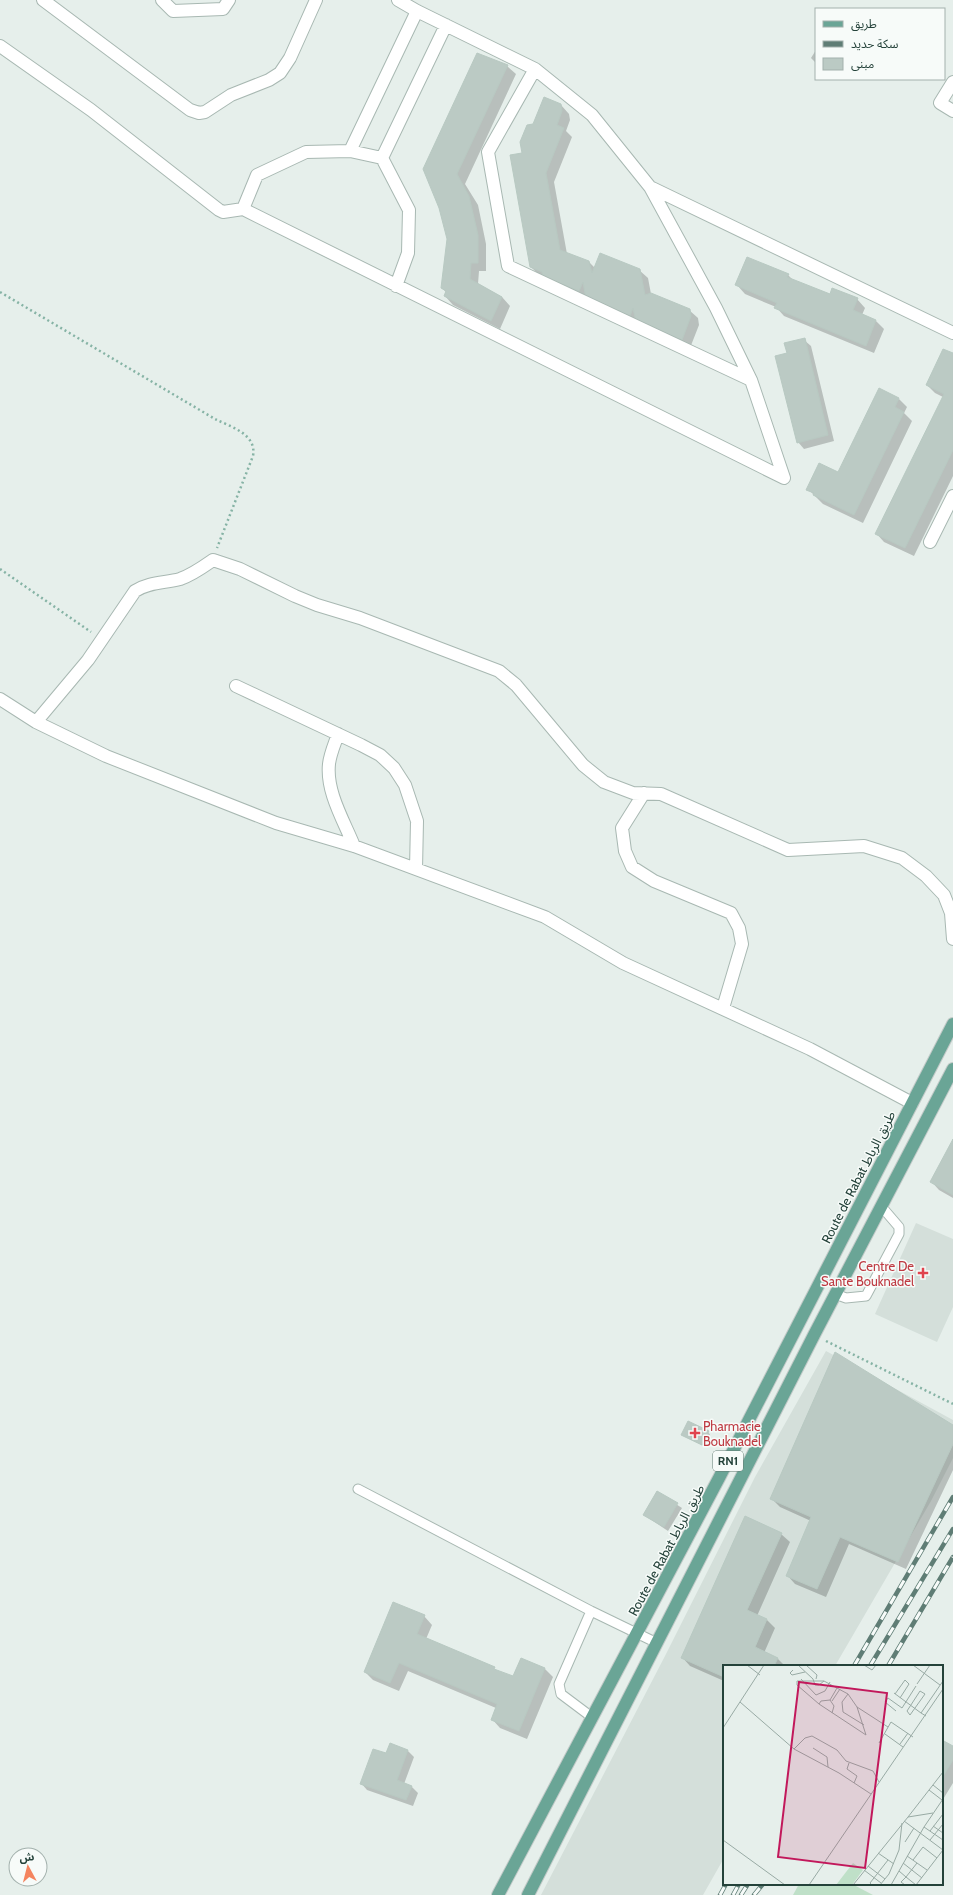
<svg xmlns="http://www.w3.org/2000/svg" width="953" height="1895" font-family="Cabin,'Noto Sans Arabic',sans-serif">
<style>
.built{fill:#d4dfda}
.green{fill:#bfe0c8}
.shadow{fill:#0003}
.building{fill:#bbcac4;stroke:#b8c9c2}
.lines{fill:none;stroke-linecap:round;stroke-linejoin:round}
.lane-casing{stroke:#a8b8b2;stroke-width:11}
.street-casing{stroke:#a8b8b2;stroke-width:14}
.primary-casing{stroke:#c2cac8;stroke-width:14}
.path{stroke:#86b3a5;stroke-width:2.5;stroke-dasharray:2 3;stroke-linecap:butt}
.lane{stroke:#fff;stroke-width:9}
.street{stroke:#fff;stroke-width:12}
.primary{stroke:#6aa596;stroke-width:12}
.rail-casing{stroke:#5f7d75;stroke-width:4.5}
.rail{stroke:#f7fbf9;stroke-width:3;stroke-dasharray:9;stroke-linecap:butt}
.health-dot{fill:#e0444e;stroke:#f7fbf9;stroke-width:1.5}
.labels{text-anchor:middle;stroke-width:3;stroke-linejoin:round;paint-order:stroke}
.shield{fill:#f7fbf9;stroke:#637a73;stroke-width:1}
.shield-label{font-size:12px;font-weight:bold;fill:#24423a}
.street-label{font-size:13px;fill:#24423a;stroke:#f7fbf9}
.health-label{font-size:13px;fill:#be3a42;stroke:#f7fbf9;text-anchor:end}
.inset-road{fill:none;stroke:#98aaa4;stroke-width:1}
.view{fill:#c2185b;fill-opacity:0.15;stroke:#c2185b;stroke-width:2}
.inset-edge{fill:none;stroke:#24423a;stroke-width:2}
</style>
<rect width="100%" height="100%" fill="#e6efeb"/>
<path class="built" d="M916,1223L953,1239V1307L937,1342L875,1314Z
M826,1351L953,1420V1458L931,1501L835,1666H724V1858L703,1895H541L665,1656L755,1477Z"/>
<path class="green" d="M799,1884H852L873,1895H793Z"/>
<path class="shadow" d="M816,50V63L811,58Z
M507,66L516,74L465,184L478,205L486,244V271H479L478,284L502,297L510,306L500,329L453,305L445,296L447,293L442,288L448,239L440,208Z
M561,105L569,114L570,120L566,131L572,137L554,182L567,254L589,262L595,268L639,270L648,278L651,294L689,310L698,318L699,325L690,348L539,275L531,267L524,153L534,125Z
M788,275L794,281L830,296L857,299L865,308L862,315L876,321L884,329L874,353L784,316L776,307L745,294L737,285Z
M804,340L811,346L834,441L804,449L798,442L788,354Z
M953,355V476L914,556L884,542L876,533L943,397L935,393L927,385Z
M899,399L907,407L904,413L912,421L863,523L823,504L808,489L838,474Z
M953,1141V1198L939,1190L931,1181Z
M688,1422L710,1434L704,1446L682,1435Z
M953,1427V1470L906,1569L849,1544L826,1597L795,1584L787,1575L811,1521L780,1507L772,1499Z
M657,1492L682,1508L668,1531L644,1515Z
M781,1534L790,1542L757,1616L767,1620L775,1628L764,1653L777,1658L785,1666H724V1681L690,1666L682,1657Z
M424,1616L432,1625L426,1639L513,1678L521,1659L545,1669L553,1677L527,1739L500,1728L492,1719L496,1708L408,1671L399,1691L373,1680L365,1672Z
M942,1741L953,1747V1783L942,1801Z
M407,1750L414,1757L404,1784L411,1786L418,1793L413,1806L367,1790L361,1783L387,1755Z"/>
<path class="building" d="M477,53L508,65L457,174L469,196L478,235V263H471L470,279L502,297L491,321L444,296L446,291L441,288L447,239L439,208L423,169Z
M544,97L561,104L562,111L557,125L564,128L546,173L560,250L589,261L592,273L600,253L640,269L645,295L651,293L690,309L691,316L682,340L636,322L633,308L630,316L586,299L583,282L579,291L543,277L542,272L530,267L510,155L522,153L520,142L527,125L533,124Z
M747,257L789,274L787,277L830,294L832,288L858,298L853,310L876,320L866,346L774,308L777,303L735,285Z
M805,338L828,435L797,443L775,356L787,353L784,343Z
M943,349L953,353V450L905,548L875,534L944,394L926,385Z
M879,388L899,398L895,407L904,412L854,515L813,495L814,493L806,490L819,463L838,472Z
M953,1139V1195L930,1182Z
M835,1352L953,1425V1444L898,1562L840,1537L817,1589L786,1576L811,1517L770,1499Z
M688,1421L709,1431L702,1445L681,1435Z
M657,1491L678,1503L664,1527L643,1515Z
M745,1516L782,1533L747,1610L767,1619L755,1647L778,1658L774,1666H724V1677L681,1658Z
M393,1602L425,1615L417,1634L495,1667L494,1669L513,1676L521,1658L545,1668L519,1731L491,1720L497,1704L399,1663L390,1683L364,1672Z
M942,1740L953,1746V1760L942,1778Z
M390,1743L408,1750L397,1780L412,1786L406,1800L360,1784L373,1749L386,1753Z"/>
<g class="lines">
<g class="lane-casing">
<path id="lane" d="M835,1294L846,1298L866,1296L899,1234V1227L881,1206
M358,1489L591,1611L657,1643
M591,1611L559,1684L561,1694L593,1718"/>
</g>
<g class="street-casing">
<path id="street" d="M43,0L190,110L199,113L205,112L231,95L269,80L280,73L290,58L316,0
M162,0L173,11L223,9L229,0
M398,0L417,11L535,69L592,115L650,187L716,308L751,380L784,478
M417,11L350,151L306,152L257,175L243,209L784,478
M0,46L91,110L219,210L223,212L243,209
M535,69L488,152L508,266L751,380
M953,82L940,103L953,111
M350,151L382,158L409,210L408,253L396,286
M382,158L446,25
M650,187L953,333
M930,542L953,496
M236,686L361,745L380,755L394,768L405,785L417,821L416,869
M0,699L36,722L106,756L276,823L354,846L545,917L623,963L810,1049L912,1103
M36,722L88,660L135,591C149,582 165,583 180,579C192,575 203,567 213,560L240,569L295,596L317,605L360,618L499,671L516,685L583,765L604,782L633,793L661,794L788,850L864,846L902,858L926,876L944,895L951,913L953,939
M338,734C335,743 330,754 329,764C326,792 344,821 354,846
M644,793L622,828L625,851L632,867L654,881L731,913L739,928L742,944L723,1008"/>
</g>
<g class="primary-casing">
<path id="primary" d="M498,1895L719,1478L953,1024
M528,1895L814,1335L953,1069"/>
</g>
<path class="path" d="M0,292L215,419C231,427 257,434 253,456L217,548
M0,569L91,632
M826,1341L953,1404"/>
<use href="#lane" class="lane"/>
<use href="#street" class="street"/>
<use href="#primary" class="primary"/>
<g class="rail-casing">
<path id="rail" d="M854,1666L953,1497
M870,1666L953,1529
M888,1666L953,1557
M720,1895L726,1884
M733,1895L739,1884
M741,1895L748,1884
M754,1895L763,1884"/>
</g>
<use href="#rail" class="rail"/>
</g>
<g class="health-dot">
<path d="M921 1267h4v4h4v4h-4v4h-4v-4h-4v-4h4z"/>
<path d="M693 1427h4v4h4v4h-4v4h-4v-4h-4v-4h4z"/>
</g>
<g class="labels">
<rect class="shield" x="713" y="1451" width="30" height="20" rx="3"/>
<g class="shield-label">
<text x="728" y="1465">RN1</text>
</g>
<g class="street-label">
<text transform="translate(858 1177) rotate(-63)" y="5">Route de Rabat طريق الرباط</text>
<text transform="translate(666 1550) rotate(-62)" y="5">Route de Rabat طريق الرباط</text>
</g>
<g class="health-label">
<text x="914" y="1271">Centre De<tspan x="914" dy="15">Sante Bouknadel</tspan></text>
<text x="703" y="1431" text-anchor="start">Pharmacie<tspan x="703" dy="15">Bouknadel</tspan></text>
</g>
</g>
<g transform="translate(723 1665)">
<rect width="220" height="220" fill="#e6efeb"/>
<path d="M130,198L140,205L129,220H113Z" fill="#bfe0c8"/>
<path class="inset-road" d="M24,0L37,10M75,0L90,14L92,20H96L101,16M83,0L94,10L93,14M141,0L149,5L153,0M190,0L217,20M70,5L67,8L69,10L82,7M78,14L93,30L102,26L107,17M194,19L207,0M114,23L107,35L98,36L96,39L143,70M197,26L202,29L187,50L184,46ZM171,28L198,48M125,29L119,37L120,47L141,60M172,29L182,15L186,19L177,33M107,35L111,41L109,48M109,36L117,24M17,37L71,84L116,108L148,129M96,39L74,20V16H101L125,29L134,42L143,70M134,42L165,62M173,46L162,37L165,33L179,43L193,21M203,51L198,48L220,16M0,63L41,0M162,69L180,82M156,78L168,57L190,72M177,79L185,68M90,83L104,92L105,102M71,84L82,73L89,71L114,85L123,96L150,106L156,117M126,98L124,104L134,111L131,118M210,120L220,128M206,125L219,135M185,152L220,107M181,156L220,185M210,161L220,168M201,162L220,175M207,166L220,149M0,175L62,220M207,175L220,159M182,177L191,163M155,188L171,199M184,191L204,205M190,195L200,182L214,193M180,198L199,213M145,201L162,214M141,205L158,218M176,206L183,212L178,217L182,220M86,220L220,24M130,220L185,152L210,148M149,220L147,218L165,195M157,220L166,209L176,185L179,158M168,220L201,162L220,134M193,220L220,185M193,220L183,212L194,198"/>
<path class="view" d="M76,17L164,28L142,203L55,192Z"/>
<rect width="220" height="220" class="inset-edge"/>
</g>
<rect x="815" y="8" width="130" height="72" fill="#f7fbf9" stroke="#a3b1ad"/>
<rect x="823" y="21" width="20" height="6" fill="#6aa596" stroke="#a3b1ad"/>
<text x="851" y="28" font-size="12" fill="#24423a">طريق</text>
<rect x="823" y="41" width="20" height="6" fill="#5f7d75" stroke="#a3b1ad"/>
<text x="851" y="48" font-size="12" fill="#24423a">سكة حديد</text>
<rect x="823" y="58" width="20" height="12" fill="#bbcac4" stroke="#a3b1ad"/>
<text x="851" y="68" font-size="12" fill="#24423a">مبنى</text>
<g transform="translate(28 1867) rotate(353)"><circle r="19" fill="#f7fbf9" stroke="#a3b1ad"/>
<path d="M0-3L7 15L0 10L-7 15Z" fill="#f4845f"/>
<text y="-6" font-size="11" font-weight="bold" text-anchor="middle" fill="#24423a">ش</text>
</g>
</svg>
